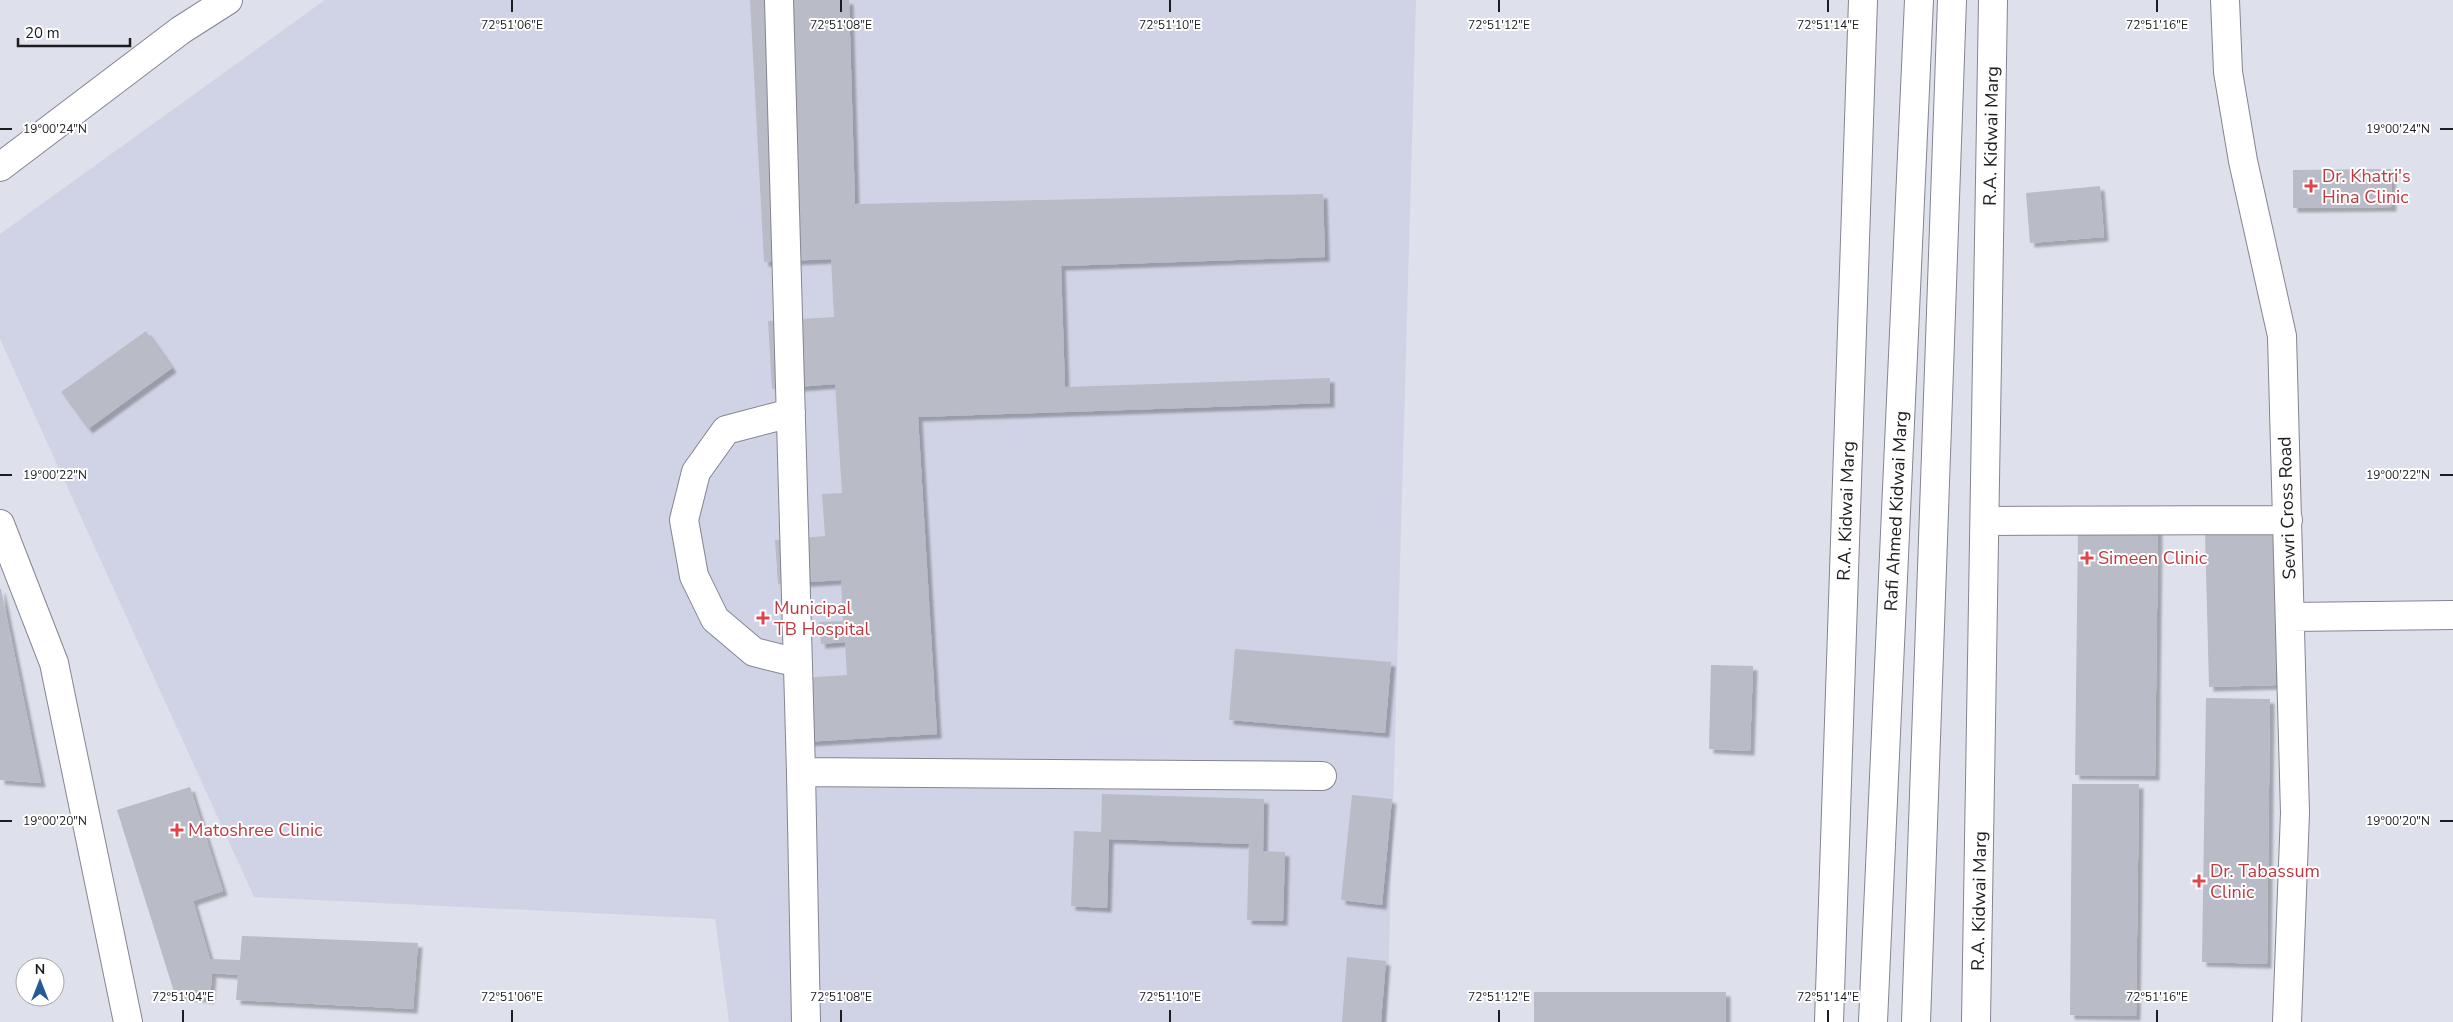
<svg xmlns="http://www.w3.org/2000/svg" width="2453" height="1022" font-family="'Nunito Sans',sans-serif">
<style>
.built{fill:#d0d3e6}
.building{fill:#b9bbc6;filter:url(#shadow)}
.lines{fill:none;stroke-linecap:round;stroke-linejoin:round}
.minor-casing{stroke:#848590;stroke-width:30}
.major-casing{stroke:#848590;stroke-width:30}
.minor{stroke:#fff;stroke-width:28}
.major{stroke:#fff;stroke-width:28}
.ticks{fill:none;stroke:#1c1d21;stroke-width:2}
.health-dot{fill:#e0444e;stroke:#fff;stroke-width:2}
.labels{text-anchor:middle;stroke-width:4;stroke-linejoin:round;paint-order:stroke}
.street-label{font-size:18px;fill:#1c1d21;stroke:#fff}
.health-label{font-size:18px;fill:#be3a42;stroke:#fff;text-anchor:start}
.ticks-label{font-size:12px;text-anchor:middle;fill:#1c1d21;stroke:#fff;stroke-width:4;stroke-linejoin:round;paint-order:stroke}
</style>
<defs>
<filter id="shadow"><feDropShadow dx="4.5" dy="4.5" stdDeviation="1" flood-color="#0004"/></filter>
</defs>
<rect width="100%" height="100%" fill="#dee0eb"/>
<path class="built" d="M325,0H1416L1387,1022H729L715,919L254,897L0,339V234Z"/>
<path class="building" d="M750,0H849L855,204L1323,194L1325,257L1061,266L1065,387L1330,378V403L918,417L937,734L788,743L784,679L847,675L845,642L821,644L819,622L843,621L841,580L778,584L775,540L825,536L822,494L842,493L835,384L772,389L768,321L834,317L831,259L764,262Z
M2391,169L2392,207L2293,208V170Z
M2100,186L2104,237L2030,243L2026,193Z
M146,331L172,368L88,429L61,392Z
M2078,528L2158,529L2155,776L2075,775Z
M2273,529L2276,685L2209,687L2205,531Z
M0,589H1L41,783L0,780Z
M1235,649L1391,662L1385,733L1229,720Z
M1711,665L1753,666L1750,751L1709,749Z
M2206,698L2270,699L2267,964L2202,962Z
M2072,784H2139L2136,1016L2070,1015Z
M190,787L223,891L193,901L210,959L240,960L242,936L418,943L413,1009L236,1000L238,975L212,973L210,999L175,995L117,810Z
M1102,794L1264,799L1263,851L1285,852L1283,921L1247,920L1249,844L1109,839L1107,908L1071,906L1074,831L1101,832Z
M1352,795L1392,799L1382,905L1341,900Z
M1347,957L1386,961L1381,1022H1342Z
M1534,992H1726V1022H1534Z"/>
<g class="lines">
<g class="minor-casing">
<path id="minor" d="M779,0L801,772L806,1022
M2225,0L2228,72L2243,161L2282,336L2295,813L2287,1022
M0,167L181,30L228,0
M791,413L726,430L696,472L684,520L694,576L715,619L754,652L798,663
M1985,521L2288,520
M0,524L54,663L128,1022
M2290,617L2453,615
M801,772L1322,776
M1829,1022L1863,0
M1976,1022L1993,0"/>
</g>
<g class="major-casing">
<path id="major" d="M1873,1022L1919,0
M1916,1022L1952,0"/>
</g>
<use href="#minor" class="minor"/>
<use href="#major" class="major"/>
</g>
<path class="ticks" d="M512,0V12M841,0V12M1170,0V12M1499,0V12M1828,0V12M2157,0V12M0,129H12M2440,129H2453M0,475H12M2440,475H2453M0,821H12M2440,821H2453M183,1010V1022M512,1010V1022M841,1010V1022M1170,1010V1022M1499,1010V1022M1828,1010V1022M2157,1010V1022"/>
<g class="health-dot">
<path d="M2308.5 178.5h5v5h5v5h-5v5h-5v-5h-5v-5h5z"/>
<path d="M2084.5 550.5h5v5h5v5h-5v5h-5v-5h-5v-5h5z"/>
<path d="M760.5 610.5h5v5h5v5h-5v5h-5v-5h-5v-5h5z"/>
<path d="M174.5 822.5h5v5h5v5h-5v5h-5v-5h-5v-5h5z"/>
<path d="M2196.5 873.5h5v5h5v5h-5v5h-5v-5h-5v-5h5z"/>
</g>
<g class="labels">
<g class="street-label">
<text transform="translate(1991 136) rotate(-89)" y="6">R.A. Kidwai Marg</text>
<text transform="translate(2287 508) rotate(-92)" y="6">Sewri Cross Road</text>
<text transform="translate(1846 511) rotate(-88)" y="6">R.A. Kidwai Marg</text>
<text transform="translate(1896 511) rotate(-87)" y="6">Rafi Ahmed Kidwai Marg</text>
<text transform="translate(1979 901) rotate(-89)" y="6">R.A. Kidwai Marg</text>
</g>
<g class="health-label">
<text x="2322" y="182">Dr. Khatri's<tspan x="2322" dy="21">Hina Clinic</tspan></text>
<text x="2098" y="564">Simeen Clinic</text>
<text x="774" y="614">Municipal<tspan x="774" dy="21">TB Hospital</tspan></text>
<text x="188" y="836">Matoshree Clinic</text>
<text x="2210" y="877">Dr. Tabassum<tspan x="2210" dy="21">Clinic</tspan></text>
</g>
</g>
<g class="ticks-label">
<text x="512" y="29">72°51'06"E</text>
<text x="841" y="29">72°51'08"E</text>
<text x="1170" y="29">72°51'10"E</text>
<text x="1499" y="29">72°51'12"E</text>
<text x="1828" y="29">72°51'14"E</text>
<text x="2157" y="29">72°51'16"E</text>
<text x="55" y="133">19°00'24"N</text>
<text x="2398" y="133">19°00'24"N</text>
<text x="55" y="479">19°00'22"N</text>
<text x="2398" y="479">19°00'22"N</text>
<text x="55" y="825">19°00'20"N</text>
<text x="2398" y="825">19°00'20"N</text>
<text x="183" y="1001">72°51'04"E</text>
<text x="512" y="1001">72°51'06"E</text>
<text x="841" y="1001">72°51'08"E</text>
<text x="1170" y="1001">72°51'10"E</text>
<text x="1499" y="1001">72°51'12"E</text>
<text x="1828" y="1001">72°51'14"E</text>
<text x="2157" y="1001">72°51'16"E</text>
</g>
<g transform="translate(40 982)"><circle r="24" fill="#ffffff" stroke="#a4a5a6"/>
<path d="M0-4L9 19L0 12L-9 19Z" fill="#255a93"/>
<text y="-8" font-size="14" font-weight="bold" text-anchor="middle" fill="#1c1d21">N</text>
</g>
<path d="M18 38v8h112v-8" fill="none" stroke="#1c1d21" stroke-width="2.5"/>
<text x="25" y="38" font-size="15" fill="#1c1d21" stroke="#ffffff" stroke-width="4" paint-order="stroke">20 m</text>
</svg>
